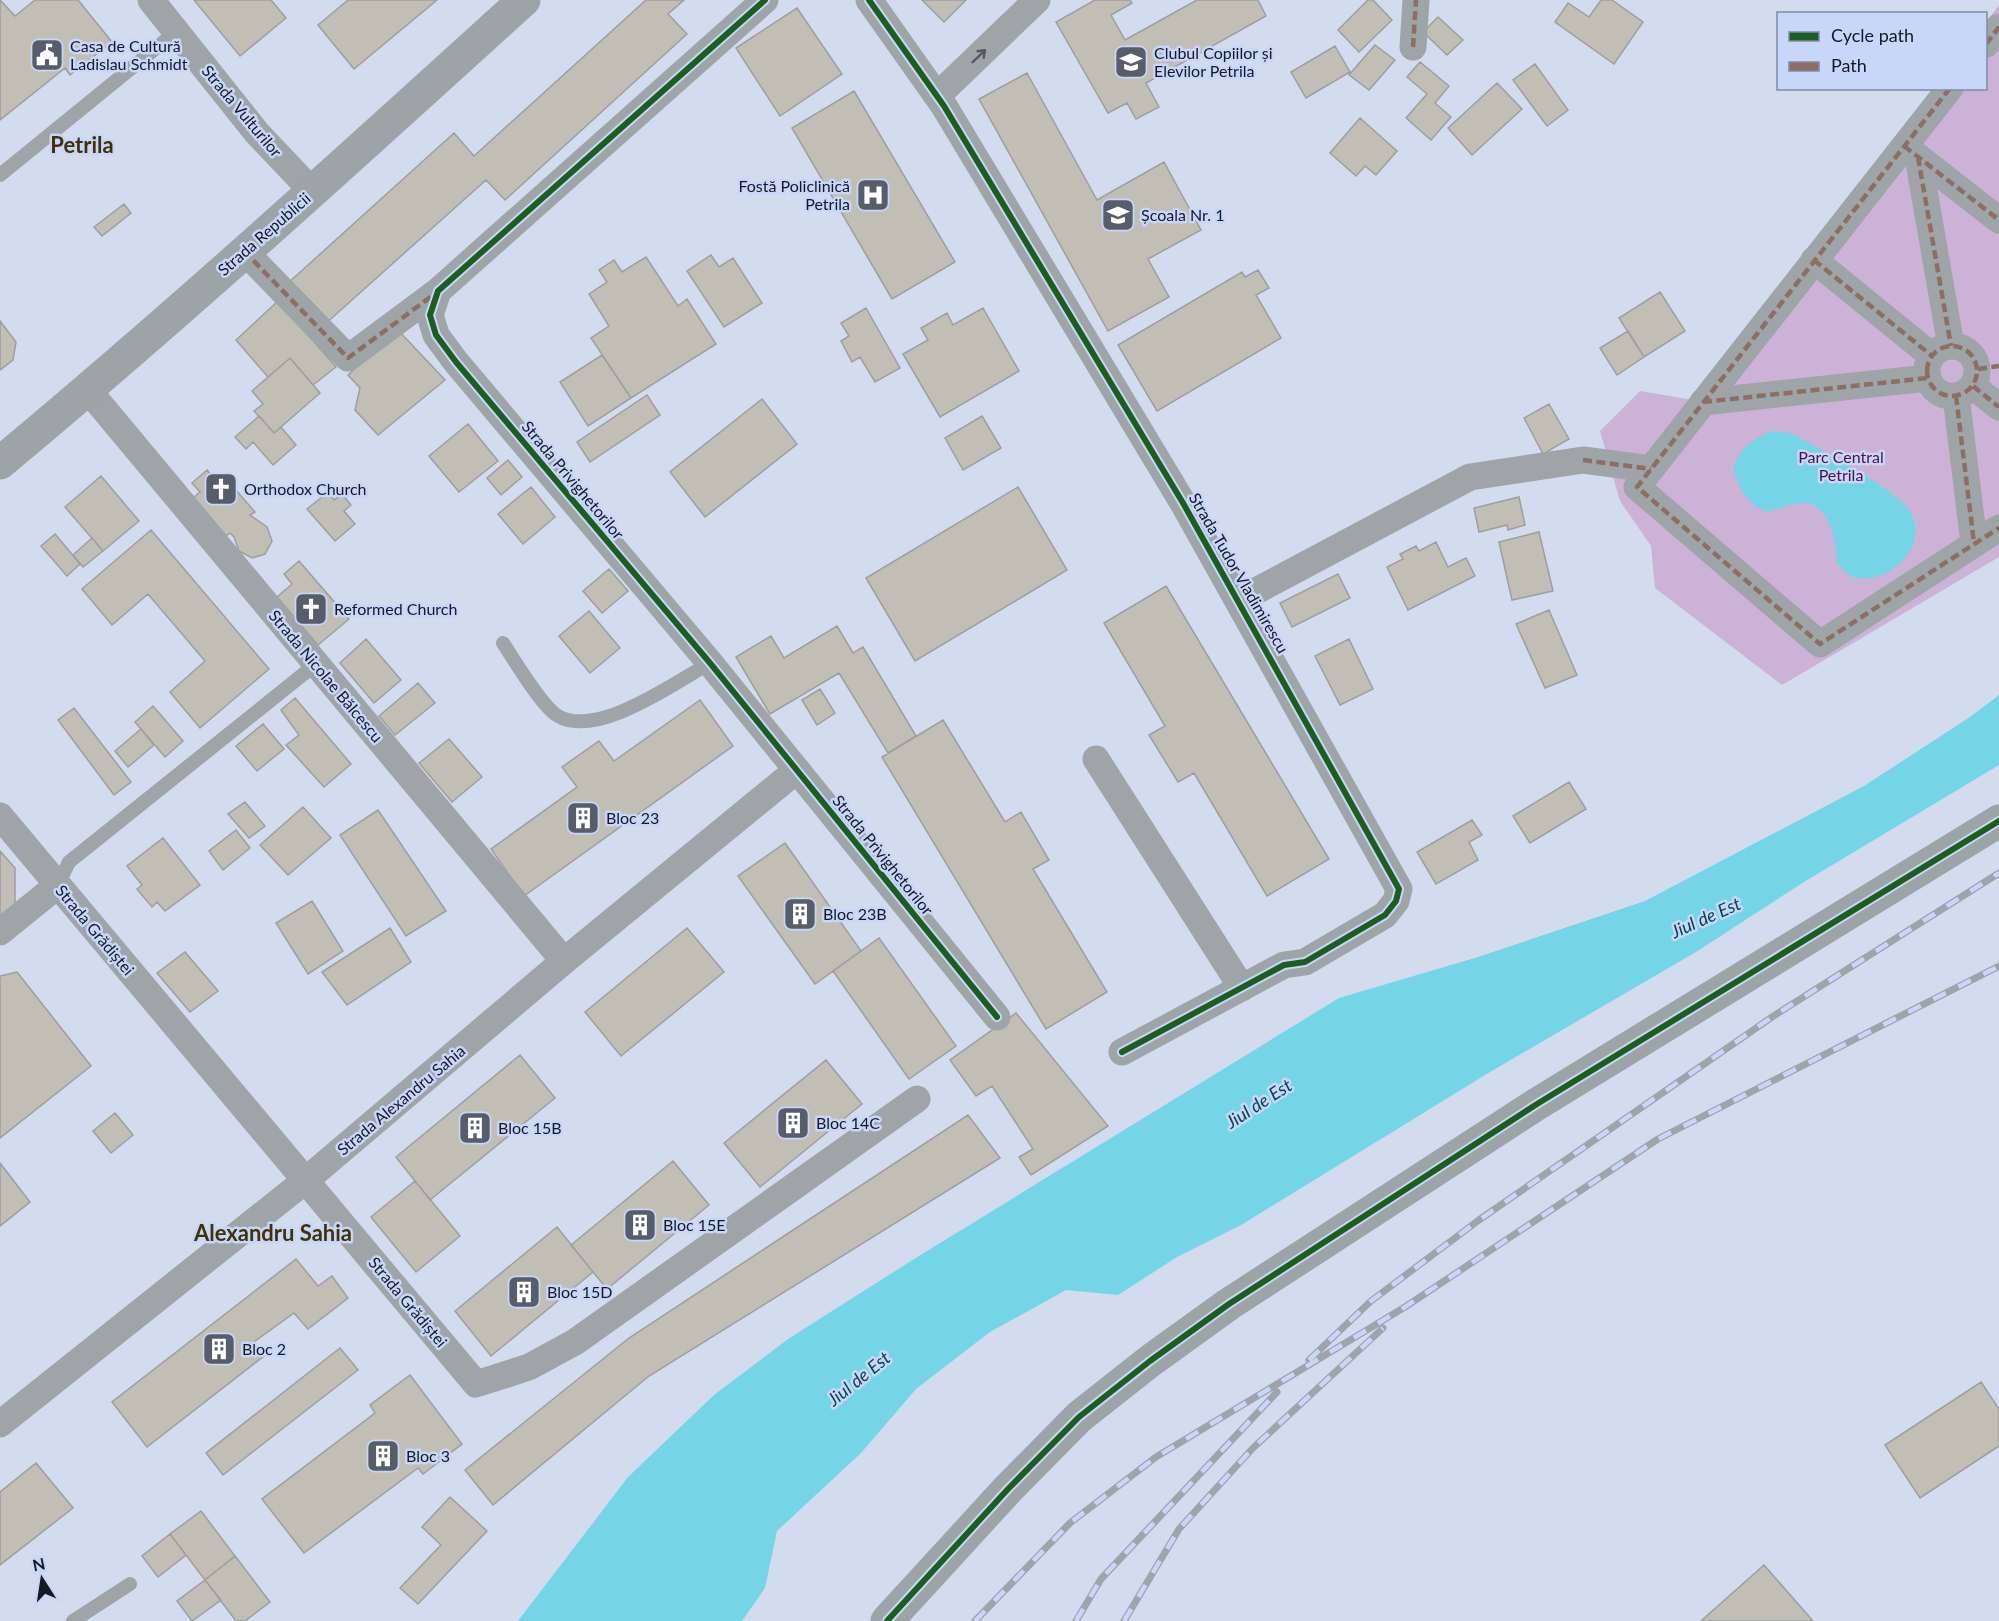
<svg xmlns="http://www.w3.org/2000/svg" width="1999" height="1621" font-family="Lato,sans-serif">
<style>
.green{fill:#ccb2d7}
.water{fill:#75d5e7}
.building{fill:#c1beb5;stroke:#9d9ea0;stroke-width:1.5}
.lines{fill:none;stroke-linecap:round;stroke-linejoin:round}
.lane{stroke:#9ea4a7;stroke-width:14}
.street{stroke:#9ea4a7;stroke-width:27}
.secondary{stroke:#9da4a8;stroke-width:33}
.rail-casing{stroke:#9da4ab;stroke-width:7}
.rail{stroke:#c8d6f9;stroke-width:4.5;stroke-dasharray:14;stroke-linecap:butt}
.quiet{stroke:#8d6e63;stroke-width:4.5;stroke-dasharray:9 4.5;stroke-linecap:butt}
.cycleway-casing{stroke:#c8d6f9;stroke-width:10}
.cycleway{stroke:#1b5e20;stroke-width:6}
.oneway{stroke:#525860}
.labels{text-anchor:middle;stroke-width:5;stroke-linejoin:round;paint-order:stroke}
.poi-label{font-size:16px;fill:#141925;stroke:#c8d6f9;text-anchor:start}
.street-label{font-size:16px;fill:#141925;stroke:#c8d6f9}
.park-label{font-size:16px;fill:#4b104b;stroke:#c8d6f9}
.water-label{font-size:18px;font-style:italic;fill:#08454d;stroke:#c8d6f9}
.district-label{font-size:22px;font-weight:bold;fill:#403107;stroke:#c8d6f9}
</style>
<rect width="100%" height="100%" fill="#d3dbee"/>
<path class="green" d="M1999,5V557L1782,685L1655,588L1651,546L1620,501L1600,431L1640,391L1693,400L1934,89L1986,88V22Z"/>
<path class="water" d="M1772,431L1790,433C1818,448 1899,489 1912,515C1929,549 1884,589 1851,576C1847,574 1841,567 1837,564C1836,539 1829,496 1794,504C1784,506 1776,510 1766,512C1747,504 1740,489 1733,470C1739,448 1751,440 1772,431Z
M1999,695V765L1804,882L1696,952L1490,1072L1241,1225L1177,1257L1118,1295L1066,1290L990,1332L916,1389L861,1453L777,1531L765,1588L742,1621H518L628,1477L714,1395L788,1339L914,1259L1339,998L1478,957L1645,901L1864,786L1970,717Z"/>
<path class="building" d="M0,0L15,16L35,0H78L112,42L70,75L65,68L0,120Z
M194,0H271L286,18L240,56Z
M348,0H437L354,69L318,25Z
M646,0H684L668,14L687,34L505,200L486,180L324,325L287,284L454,133L474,156Z
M922,0H966L944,22Z
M1095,0H1130L1132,3L1111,15L1125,40L1197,0H1258L1266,16L1146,83L1159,107L1136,119L1127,103L1108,113L1056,22Z
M1368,0H1373L1392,20L1359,52L1338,30Z
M1601,0H1612L1643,22L1614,64L1555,22L1568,3L1589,17Z
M797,8L842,74L780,116L736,48Z
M1438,17L1463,40L1447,55L1423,32Z
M1375,45L1395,60L1369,90L1349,75Z
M1335,46L1350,72L1306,98L1291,72Z
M1420,62L1449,86L1435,103L1451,117L1431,140L1406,118L1427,94L1407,77Z
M1535,64L1568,110L1547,126L1513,80Z
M1027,73L1097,200L1164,162L1201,230L1148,259L1169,297L1108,331L979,99Z
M1497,83L1522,109L1472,155L1448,128Z
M854,91L955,262L892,299L792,128Z
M1360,118L1397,151L1376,175L1365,166L1356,176L1330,153Z
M124,204L131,213L102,236L94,227Z
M711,255L719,267L733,258L762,303L724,327L687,271Z
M646,257L678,306L687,299L716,344L631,398L591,338L609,326L589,294L607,282L599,270L614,260L622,272Z
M1258,270L1269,288L1256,295L1281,338L1157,411L1118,345L1242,272L1245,277Z
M1660,292L1685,331L1644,357L1619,318Z
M278,301L336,367L313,385L290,358L268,377L236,340Z
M866,308L900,368L875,382L860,357L852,362L841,341L849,336L841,323Z
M983,308L1019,371L940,417L903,354L928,340L921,328L947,313L953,325Z
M0,321L16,342L13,360L0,370Z
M397,329L445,380L378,435L355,410L360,388L348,375Z
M1628,331L1644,357L1617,375L1600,348Z
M602,355L631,398L588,426L560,382Z
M290,358L320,393L274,433L254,411L263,404L252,391Z
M647,395L660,415L590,462L577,442Z
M762,399L797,444L705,517L670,472Z
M1549,404L1569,439L1543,454L1524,418Z
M259,416L274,433L281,427L296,445L273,465L253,442L246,449L235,437Z
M982,416L1001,448L963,470L945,438Z
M468,424L498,461L459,492L429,456Z
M508,460L522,477L501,495L487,478Z
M207,470L215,480L222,474L255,512L250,515L267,527L272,541L265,554L252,558L239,551L234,537L230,533L226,536L193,498L200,492L192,483Z
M101,476L139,521L103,551L65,507Z
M531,487L555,517L523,544L498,514Z
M1018,487L1067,570L915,661L866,578Z
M328,492L334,500L342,494L351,505L344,511L355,524L335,541L307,509Z
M1519,497L1525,525L1508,530L1507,525L1479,532L1474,508Z
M151,530L269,669L200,728L170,692L205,661L148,594L112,625L82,589Z
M1539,532L1553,591L1512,600L1499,542Z
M55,534L80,564L67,576L41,546Z
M92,538L103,551L83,567L73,555Z
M1436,542L1448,567L1466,558L1475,576L1408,610L1387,567L1403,559L1400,554L1416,546L1419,551Z
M299,561L349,619L318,645L277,597L292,584L284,574Z
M609,569L628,591L602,613L583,591Z
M1338,574L1350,598L1292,627L1280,603Z
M1166,586L1329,859L1267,896L1194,773L1178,782L1149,735L1165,726L1104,623Z
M1549,610L1577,675L1545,688L1516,624Z
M589,611L620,648L590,673L559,636Z
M837,626L853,653L863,647L916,736L888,753L839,673L770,714L736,657L771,636L784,658Z
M366,639L401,680L374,703L340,663Z
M1349,639L1373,689L1340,705L1315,656Z
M418,683L435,703L395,735L379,716Z
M820,689L835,713L817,725L802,700Z
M295,698L351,764L324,787L286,745L299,735L281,710Z
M700,700L733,746L524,896L491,849L577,787L562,767L599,741L614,761Z
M153,706L183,741L165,757L135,722Z
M74,708L131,782L114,795L58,720Z
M943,720L1005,822L1021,812L1049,860L1033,869L1107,992L1046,1029L882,757Z
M263,724L284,749L257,771L236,746Z
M141,729L154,745L128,767L115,751Z
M449,739L482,777L452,802L419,763Z
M1569,782L1586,809L1530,843L1513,816Z
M245,802L265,826L249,838L228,814Z
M303,807L331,838L288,875L260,845Z
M378,810L446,911L406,936L340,835Z
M1472,820L1482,835L1469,842L1478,860L1436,884L1417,852Z
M236,830L250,848L223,870L209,851Z
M163,838L200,885L165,911L157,902L152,907L137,889L142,885L127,866Z
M785,843L861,951L815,984L738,876Z
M0,851L15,868V908L0,921Z
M312,901L343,951L308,974L276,923Z
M390,928L411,962L347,1005L322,972Z
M687,928L724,972L621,1056L585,1012Z
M879,938L956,1046L909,1079L833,971Z
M185,952L218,991L190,1012L157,973Z
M17,972L91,1066L0,1138V976Z
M1016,1013L1108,1126L1031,1175L1019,1157L1033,1149L992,1086L976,1096L950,1060Z
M520,1055L555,1098L430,1200L396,1157Z
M826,1060L862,1104L760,1187L724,1143Z
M115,1113L133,1135L111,1153L93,1131Z
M968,1115L1000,1158L649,1376L493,1505L465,1470L629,1338Z
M673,1161L709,1205L607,1289L571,1245Z
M0,1163L30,1202L0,1226Z
M415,1181L460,1236L416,1272L371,1217Z
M557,1227L593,1272L491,1356L455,1311Z
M296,1259L318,1286L332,1276L348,1298L308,1329L294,1313L254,1342L264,1356L147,1447L112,1402Z
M340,1348L358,1370L223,1475L206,1453Z
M410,1375L462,1444L423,1474L418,1468L304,1553L262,1499L375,1413L370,1405Z
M1981,1382L1999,1409V1446L1920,1498L1885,1445Z
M36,1463L73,1508L0,1565V1492Z
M450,1497L487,1531L418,1604L400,1588L441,1545L422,1527Z
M201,1511L235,1556L205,1580L170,1534Z
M170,1534L186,1555L158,1577L142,1556Z
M235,1556L270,1602L245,1621H236L205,1580Z
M1764,1565L1813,1621H1701Z
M205,1580L221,1600L192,1621L177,1601Z"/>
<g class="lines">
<path class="lane" d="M0,175L177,31
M503,643C515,661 542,707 558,716C597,739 676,682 710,663
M58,885L69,862L316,664
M73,1621L130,1584"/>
<path class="street" d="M151,0L257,133L313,192
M765,0L438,291L430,315L436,335L456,362L710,663L997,1017
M869,0L944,106L1183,503L1399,889L1396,901L1385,915L1305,962L1284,965L1122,1052
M1986,44L1999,27
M1413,47L1416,0
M1950,88L1637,487L1820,644L1999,528
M937,96L1037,0
M1913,153L1999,220
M1918,157L1951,346
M244,251L348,358L438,291
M1814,260L1932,356
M1927 371a25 25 0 1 1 50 0a25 25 0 1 1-50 0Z
M1973,386L1999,407
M88,390L564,961
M1956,396L1974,543
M1703,402L1928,378
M1239,600L1470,477L1583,460L1651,469
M1096,759L1242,988
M0,816L476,1384L529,1367L575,1342L917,1099
M0,932L58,885
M0,1424L306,1180L564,961L797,770"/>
<path class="secondary" d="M0,463C179,314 351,157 524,0
M887,1621L1008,1489L1079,1417L1150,1361L1229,1304L1537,1104L1999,821"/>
<g class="rail-casing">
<path id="rail" d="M1309,1360L1371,1301L1479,1220L1772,1017L1999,873
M975,1621L1070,1523L1156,1457L1405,1307L1658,1139L1999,966
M1076,1621L1101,1579L1277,1392
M1124,1621L1179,1529L1253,1448L1383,1328"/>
</g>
<use href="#rail" class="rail"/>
<path class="quiet" d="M1986,44L1999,27
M1413,47L1416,0
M1950,88L1637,487L1820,644L1999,528
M1904,146L1999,220
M1918,157L1951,346
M244,251L348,358L436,293
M1814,260L1932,356
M1927 371a25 25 0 1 1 50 0a25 25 0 1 1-50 0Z
M1978,369L1999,366
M1973,386L1999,407
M1956,396L1974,543
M1703,402L1928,378
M1583,460L1651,469"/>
<g class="cycleway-casing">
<path id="cycleway" d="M765,0L438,291L430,315L436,335L456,362L710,663L997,1017
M869,0L944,106L1183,503L1399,889L1396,901L1385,915L1305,962L1284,965L1122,1052
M887,1621L1008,1489L1079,1417L1150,1361L1229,1304L1537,1104L1999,821"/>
</g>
<use href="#cycleway" class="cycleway"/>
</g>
<defs><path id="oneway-shaft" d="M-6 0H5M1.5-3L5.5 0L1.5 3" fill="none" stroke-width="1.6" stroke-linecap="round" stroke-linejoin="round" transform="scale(1.5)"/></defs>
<use class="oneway" href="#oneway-shaft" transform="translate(979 56) rotate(-44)"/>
<defs>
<g id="civic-square" transform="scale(1.725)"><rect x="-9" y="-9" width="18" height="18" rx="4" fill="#575d6b" stroke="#c8d6f9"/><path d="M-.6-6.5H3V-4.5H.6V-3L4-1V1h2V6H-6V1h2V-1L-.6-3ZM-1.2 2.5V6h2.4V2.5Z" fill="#fff"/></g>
<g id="school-square" transform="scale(1.725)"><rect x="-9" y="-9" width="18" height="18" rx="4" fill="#575d6b" stroke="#c8d6f9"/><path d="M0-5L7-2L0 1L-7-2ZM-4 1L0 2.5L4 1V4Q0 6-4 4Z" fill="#fff"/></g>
<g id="hospital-square" transform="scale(1.725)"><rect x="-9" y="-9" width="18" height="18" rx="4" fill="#575d6b" stroke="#c8d6f9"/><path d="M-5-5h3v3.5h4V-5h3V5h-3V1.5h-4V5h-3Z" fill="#fff"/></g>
<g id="church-square" transform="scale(1.725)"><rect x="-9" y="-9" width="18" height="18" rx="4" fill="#575d6b" stroke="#c8d6f9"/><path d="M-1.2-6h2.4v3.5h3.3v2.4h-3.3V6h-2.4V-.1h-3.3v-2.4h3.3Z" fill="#fff"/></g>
<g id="building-square" transform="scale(1.725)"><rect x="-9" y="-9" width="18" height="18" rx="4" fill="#575d6b" stroke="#c8d6f9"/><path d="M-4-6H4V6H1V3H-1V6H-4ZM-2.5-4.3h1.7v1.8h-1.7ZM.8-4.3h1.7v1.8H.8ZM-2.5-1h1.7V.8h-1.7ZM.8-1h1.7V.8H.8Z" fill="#fff"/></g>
</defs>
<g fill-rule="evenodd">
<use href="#civic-square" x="47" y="55"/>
<use href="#school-square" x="1131" y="62"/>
<use href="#hospital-square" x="873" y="195"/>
<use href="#school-square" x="1118" y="215"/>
<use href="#church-square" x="221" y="489"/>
<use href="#church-square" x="311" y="609"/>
<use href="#building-square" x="583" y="818"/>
<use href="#building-square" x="800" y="914"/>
<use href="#building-square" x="793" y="1123"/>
<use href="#building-square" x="475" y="1128"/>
<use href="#building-square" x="640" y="1225"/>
<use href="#building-square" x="524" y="1292"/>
<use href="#building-square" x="219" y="1349"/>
<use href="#building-square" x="383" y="1456"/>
</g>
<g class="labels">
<g class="poi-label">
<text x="70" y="52">Casa de Cultură<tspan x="70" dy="18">Ladislau Schmidt</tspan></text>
<text x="1154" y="59">Clubul Copiilor și<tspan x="1154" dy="18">Elevilor Petrila</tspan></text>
<text x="850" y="192" text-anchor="end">Fostă Policlinică<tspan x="850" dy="18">Petrila</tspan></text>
<text x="1141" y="221">Școala Nr. 1</text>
<text x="244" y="495">Orthodox Church</text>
<text x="334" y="615">Reformed Church</text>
<text x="606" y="824">Bloc 23</text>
<text x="823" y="920">Bloc 23B</text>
<text x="816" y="1129">Bloc 14C</text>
<text x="498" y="1134">Bloc 15B</text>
<text x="663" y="1231">Bloc 15E</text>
<text x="547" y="1298">Bloc 15D</text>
<text x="242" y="1355">Bloc 2</text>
<text x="406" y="1462">Bloc 3</text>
</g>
<g class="street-label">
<text transform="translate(242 111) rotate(50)" y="6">Strada Vulturilor</text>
<text transform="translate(264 234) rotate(-41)" y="6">Strada Republicii</text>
<text transform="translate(573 480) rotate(50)" y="6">Strada Privighetorilor</text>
<text transform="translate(1239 573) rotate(60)" y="6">Strada Tudor Vladimirescu</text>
<text transform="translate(326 676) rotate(50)" y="6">Strada Nicolae Bălcescu</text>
<text transform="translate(883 855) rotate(51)" y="6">Strada Privighetorilor</text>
<text transform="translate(95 930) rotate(50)" y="6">Strada Grădiștei</text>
<text transform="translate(401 1100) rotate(-40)" y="6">Strada Alexandru Sahia</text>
<text transform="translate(408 1302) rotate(50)" y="6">Strada Grădiștei</text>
</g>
<g class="park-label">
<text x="1841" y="463">Parc Central<tspan x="1841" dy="18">Petrila</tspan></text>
</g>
<g class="water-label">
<text transform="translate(1706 918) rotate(-24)" y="6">Jiul de Est</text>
<text transform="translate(1259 1104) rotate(-33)" y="6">Jiul de Est</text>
<text transform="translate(859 1379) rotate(-39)" y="6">Jiul de Est</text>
</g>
<g class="district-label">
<text x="82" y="153">Petrila</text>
<text x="273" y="1241">Alexandru Sahia</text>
</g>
</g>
<rect x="1777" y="12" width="210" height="78" fill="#c8d6f9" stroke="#808aa4" stroke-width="1.5"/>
<rect x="1789" y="32" width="30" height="9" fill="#1b5e20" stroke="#808aa4" stroke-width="1.5"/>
<text x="1831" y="42" font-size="18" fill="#141925">Cycle path</text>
<rect x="1789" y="62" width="30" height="9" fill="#8d6e63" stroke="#808aa4" stroke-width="1.5"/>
<text x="1831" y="72" font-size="18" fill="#141925">Path</text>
<g transform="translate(42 1579) rotate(348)" stroke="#c8d6f9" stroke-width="4.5" paint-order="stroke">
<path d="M0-4.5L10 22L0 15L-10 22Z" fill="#141925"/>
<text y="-9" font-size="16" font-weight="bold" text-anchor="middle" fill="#141925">N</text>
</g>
</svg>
